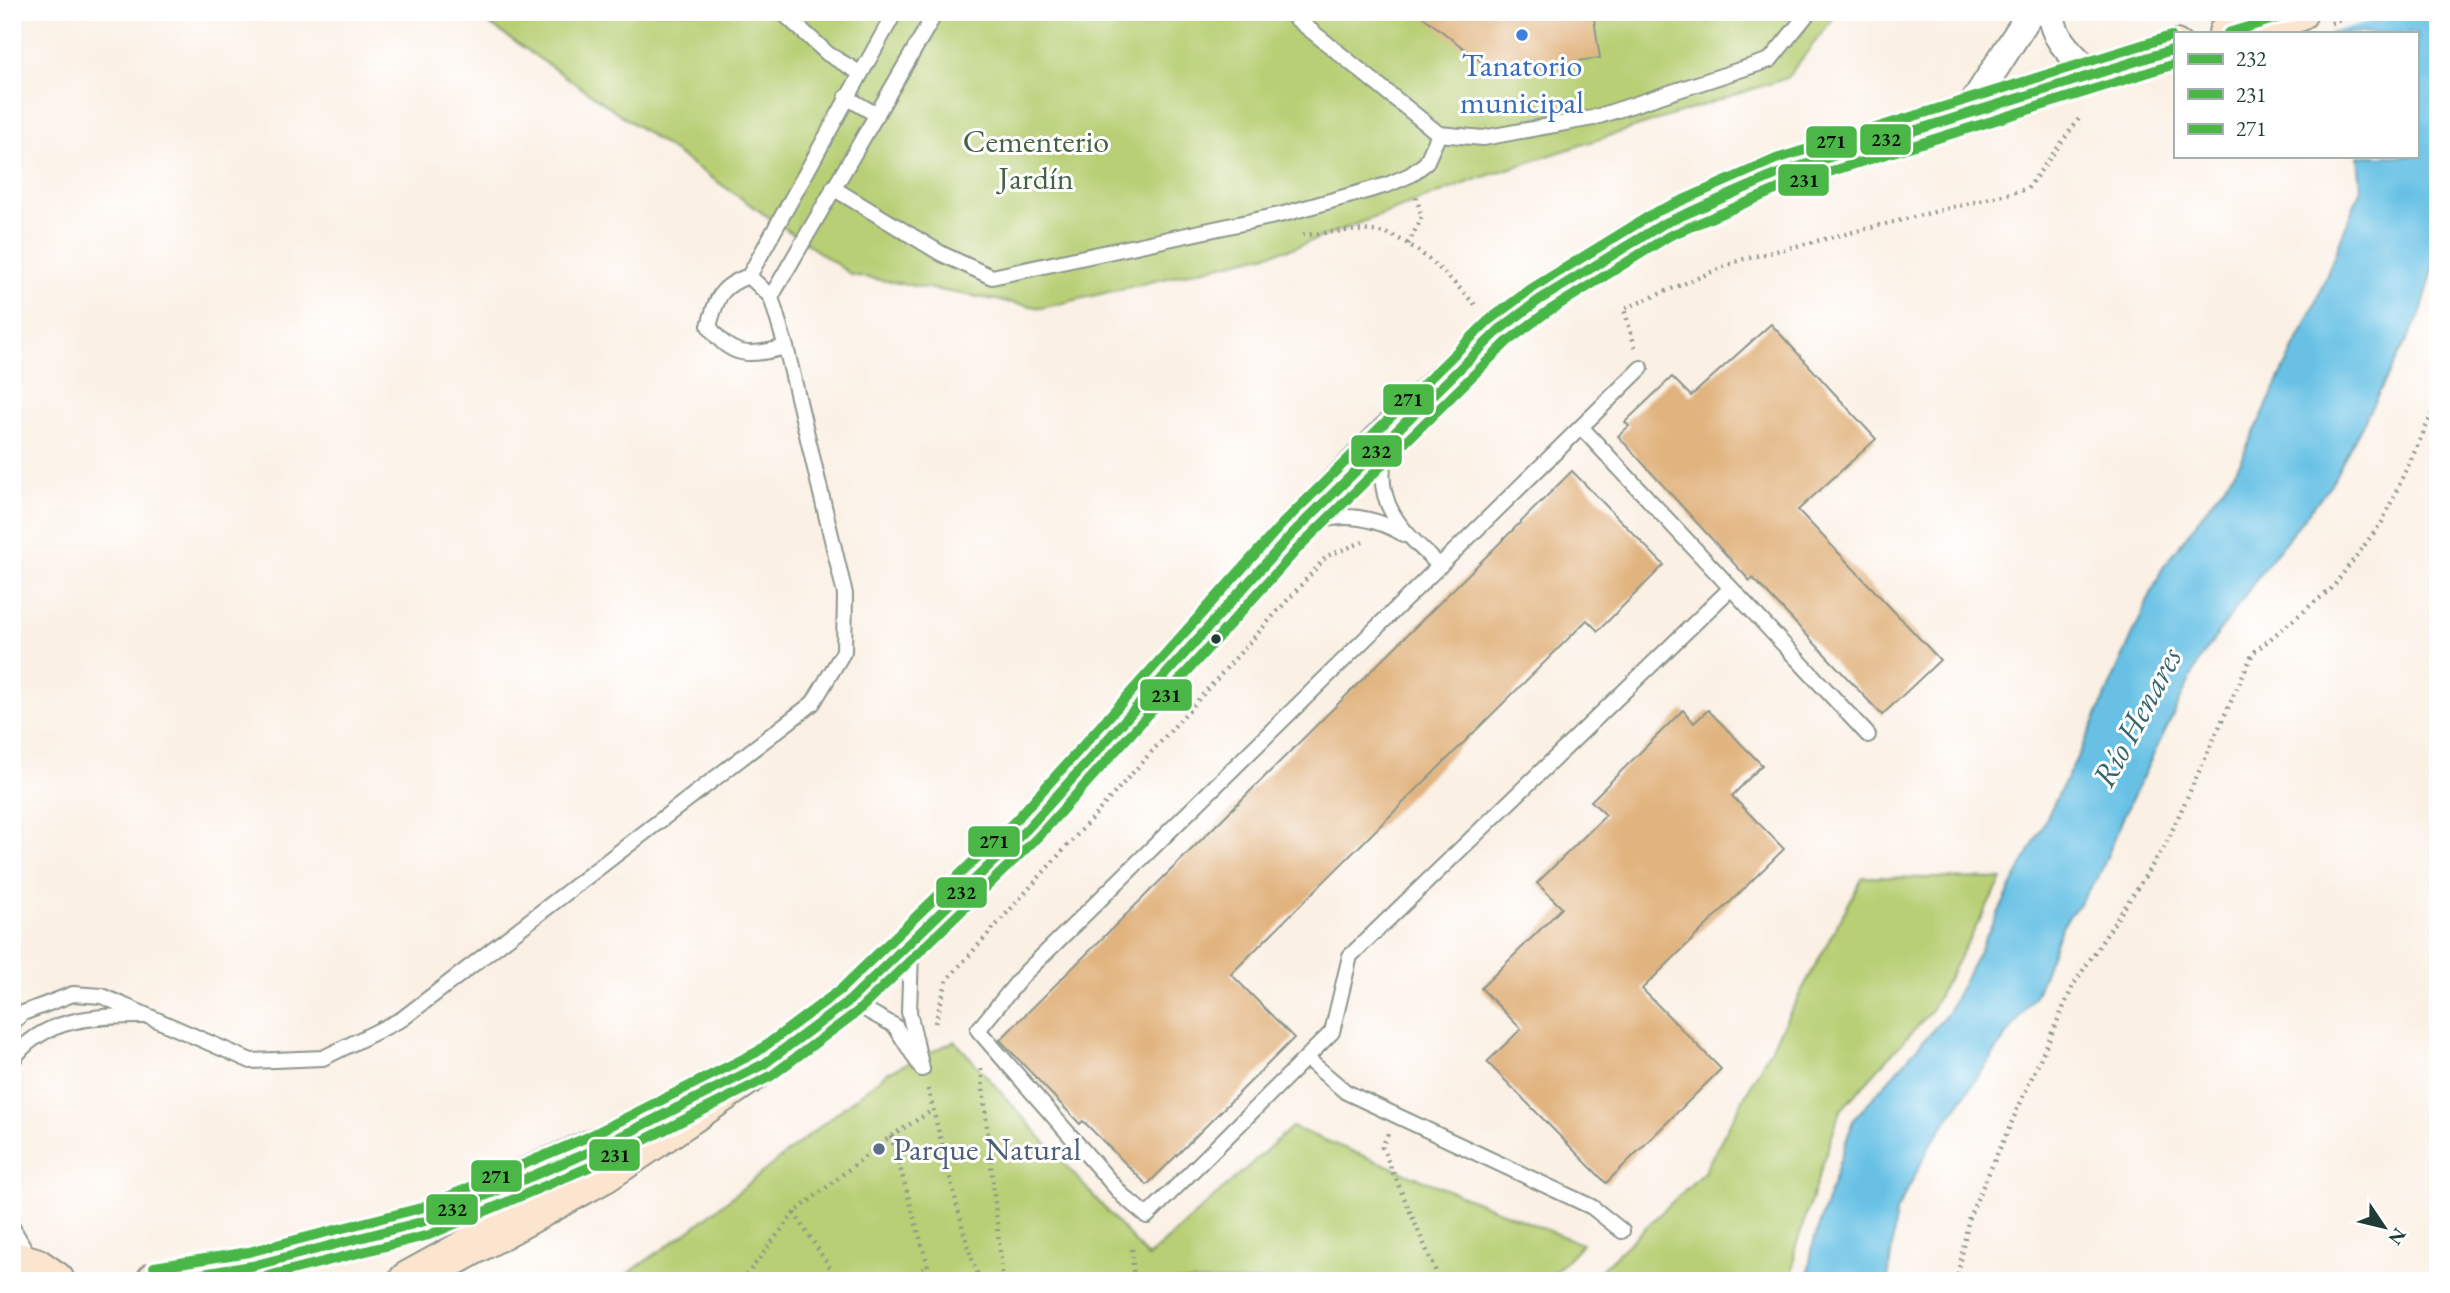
<svg xmlns="http://www.w3.org/2000/svg" width="2450" height="1293" font-family="'EB Garamond',serif">
<style>
.green{fill:#b8cf74;stroke:#6c8654;stroke-width:2}
.water{fill:#68c1e5;stroke:#447f8c;stroke-width:2}
.pier{fill:#fbf0e4}
.building{fill:#e1b37e}
.lines{fill:none;stroke-linecap:round;stroke-linejoin:round}
.service-casing{stroke:#8d968c;stroke-width:18}
.minor-casing{stroke:#8d968c;stroke-width:30}
.secondary-casing{stroke:#8d968c;stroke-width:42}
.path{stroke:#8d968c;stroke-width:4.5;stroke-dasharray:2 5;stroke-linecap:butt}
.service{stroke:#fff;stroke-width:14}
.minor{stroke:#fff;stroke-width:26}
.secondary{stroke:#fce5cf;stroke-width:38}
.bus-1-casing{stroke:#fff;stroke-width:16}
.bus-2-casing{stroke:#fff;stroke-width:16}
.bus-3-casing{stroke:#fff;stroke-width:16}
.bus-1{stroke:#4ab747;stroke-width:10}
.bus-2{stroke:#4ab747;stroke-width:10}
.bus-3{stroke:#4ab747;stroke-width:10}
.shop-dot{fill:#3f7fe0;stroke:#fff;stroke-width:2.5}
.bus-dot{fill:#1f3d34;stroke:#fff;stroke-width:2.5}
.service-dot{fill:#5c6f8a;stroke:#fff;stroke-width:2.5}
.labels{text-anchor:middle;stroke-width:6;stroke-linejoin:round;paint-order:stroke}
.shop-label{font-size:32px;fill:#366cbe;stroke:#fff}
.park-label{font-size:32px;fill:#456244;stroke:#fff}
.service-label{font-size:32px;fill:#4e5e75;stroke:#fff;text-anchor:start}
.water-label{font-size:33px;font-style:italic;fill:#356569;stroke:#fff}
.line-badge{stroke:#fff;stroke-width:2.5}
.pale-badge-label{font-size:19px;text-anchor:middle;font-weight:bold;fill:#111}
</style>
<rect width="100%" height="100%" fill="#fff"/>
<filter id="ink" filterUnits="userSpaceOnUse"><feTurbulence type="fractalNoise" baseFrequency=".0143" numOctaves="2"/><feDisplacementMap in="SourceGraphic" scale="14" xChannelSelector="R" yChannelSelector="G"/><feConvolveMatrix kernelMatrix="1 2 1 2 8 2 1 2 1" color-interpolation-filters="sRGB"/></filter>
<filter id="wash" filterUnits="userSpaceOnUse"><feTurbulence type="fractalNoise" baseFrequency=".00686" numOctaves="4" result="noise"/><feDisplacementMap in="SourceGraphic" scale="28" xChannelSelector="R" yChannelSelector="G"/><feGaussianBlur stdDeviation="1.57" result="paint"/><feColorMatrix in="noise" values="0 0 0 0 0 0 0 0 0 0 0 0 0 0 0 0 0 1.4 0 .05"/><feComposite in="paint" operator="in"/></filter>
<g filter="url(#wash)">
<rect width="100%" height="100%" fill="#fbf0e4"/>
<path class="green" d="M472,12H1838L1787,78L1477,179L1293,248L1042,308L852,275Z
M1863,877L2002,879L1930,1012L1840,1111L1795,1249L1792,1281H1589L1704,1172Z
M955,1041L1148,1257L1292,1127L1582,1244L1553,1274L1563,1281H617L693,1228L888,1072Z"/>
<path class="water" d="M2325,12H2438V253L2420,315L2331,484L2262,571L2199,661L2126,811L2098,878L2062,926L2037,992L1931,1144L1896,1212L1888,1281H1807L1813,1244L1853,1120L1947,1014L2085,742L2162,569L2237,468L2314,307L2361,188L2358,156H2417V33H2331Z"/>
<path class="pier" d="M2321,12H2406L2327,33Z"/>
<g id="blocks">
<path class="building" d="M1417,12H1593L1600,58L1494,72Z
M1771,324L1876,439L1798,510L1940,660L1882,715L1753,578L1750,581L1618,436L1629,426L1625,422L1672,377L1691,396Z
M1572,471L1664,565L1598,631L1587,620L1231,974L1294,1038L1147,1185L1083,1121L1080,1124L1000,1040Z
M1683,710L1694,723L1708,710L1762,765L1732,796L1784,849L1642,989L1721,1069L1606,1183L1487,1062L1521,1029L1481,988L1562,908L1537,883L1606,815L1591,801Z"/>
</g>
</g>
<g filter="url(#ink)">
<use href="#blocks" fill-opacity="0" stroke="#8d968c" stroke-width="2"/>
<g class="lines">
<g class="service-casing">
<path id="service" d="M782,12L828,54L860,73
M1288,12L1439,134L1483,138L1593,118L1770,60L1809,12
M846,97L877,115
M833,188L942,254L992,277L1284,214L1387,185L1410,175L1426,163L1439,134
M771,297L936,12
M786,347C750,356 731,359 709,326C717,297 720,286 749,276L895,12
M1641,368L1024,974L978,1030L1123,1196L1147,1216L1332,1032L1350,956L1731,588
M1581,427L1868,735
M1385,452C1373,506 1403,531 1440,566
M1318,521C1349,512 1378,519 1405,535
M850,1001L895,1026L922,1069L909,1012L911,952
M12,1023L23,1013L73,994L102,996L251,1061L323,1058L402,1019L813,703L844,651L845,594L786,347L771,297L749,276
M1306,1058L1346,1092L1592,1207L1622,1231
M12,1061C41,1017 97,1016 144,1016
M12,1227L31,1260"/>
</g>
<g class="minor-casing">
<path id="minor" d="M2052,12C2050,38 2075,57 2092,74
M1966,114L2031,12"/>
</g>
<g class="secondary-casing">
<path id="secondary" d="M2228,33L2298,12
M12,1260L35,1267L55,1281
M156,1281L252,1266L425,1221L622,1136
M408,1281L606,1172L764,1064L849,1001L1027,829L1292,534L1389,435L1499,330L1539,300L1663,224L1782,172L2175,49"/>
</g>
<path class="path" d="M2331,23L2367,12
M1303,235C1328,233 1359,227 1384,233C1416,241 1455,283 1477,307
M1408,244L1422,217L1416,196
M1635,347L1624,309L1740,260L2027,189L2081,116
M935,1023L947,980L1327,556L1363,542
M981,1069L1003,1281
M928,1089L967,1245L980,1281
M1388,1134L1382,1147L1440,1281
M891,1136L928,1266L903,1281
M794,1213L839,1281
M1132,1249L1134,1281
M742,1281L794,1213L891,1136L933,1110
M1957,1281L1969,1217L2074,984L2165,846L2253,653L2332,588L2382,522L2438,401"/>
<use href="#service" class="service"/>
<use href="#minor" class="minor"/>
<use href="#secondary" class="secondary"/>
<g class="bus-1-casing">
<path id="bus-1" d="M2228,33L2297,12
M158,1281L252,1266L425,1221L594,1150L764,1064L849,1001L1027,829L1292,534L1499,330L1539,300L1663,224L1782,172L2175,49"/>
</g>
<g class="bus-2-casing">
<path id="bus-2" d="M248,1281L429,1235L599,1163L771,1076L857,1012L1037,838L1302,544L1508,341L1547,312L1669,236L1787,185L2175,64"/>
</g>
<g class="bus-3-casing">
<path id="bus-3" d="M154,1267L249,1252L421,1208L588,1137L757,1052L840,990L1017,819L1282,524L1489,320L1531,289L1656,212L1776,159L2171,36"/>
</g>
<use href="#bus-1" class="bus-1"/>
<use href="#bus-2" class="bus-2"/>
<use href="#bus-3" class="bus-3"/>
</g>
</g>
<circle class="shop-dot" cx="1522" cy="35" r="7"/>
<circle class="bus-dot" cx="1216" cy="639" r="6"/>
<circle class="service-dot" cx="879" cy="1149" r="7"/>
<g class="labels">
<g class="shop-label">
<text x="1522" y="76">Tanatorio<tspan x="1522" dy="37">municipal</tspan></text>
</g>
<g class="park-label">
<text x="1036" y="152">Cementerio<tspan x="1036" dy="37">Jardín</tspan></text>
</g>
<g class="service-label">
<text x="893" y="1160">Parque Natural</text>
</g>
<g class="water-label">
<text transform="translate(2136 717) rotate(-62)" y="12">Río Henares</text>
</g>
</g>
<g class="line-badge">
<rect x="1859" y="123" width="53" height="33" rx="7" fill="#4ab747"/>
<rect x="1805" y="125" width="53" height="34" rx="7" fill="#4ab747"/>
<rect x="1777" y="163" width="53" height="34" rx="7" fill="#4ab747"/>
<rect x="1382" y="383" width="53" height="33" rx="7" fill="#4ab747"/>
<rect x="1350" y="434" width="53" height="34" rx="7" fill="#4ab747"/>
<rect x="1139" y="678" width="54" height="34" rx="7" fill="#4ab747"/>
<rect x="967" y="825" width="54" height="33" rx="7" fill="#4ab747"/>
<rect x="935" y="876" width="53" height="33" rx="7" fill="#4ab747"/>
<rect x="588" y="1138" width="53" height="34" rx="7" fill="#4ab747"/>
<rect x="470" y="1159" width="53" height="34" rx="7" fill="#4ab747"/>
<rect x="425" y="1193" width="54" height="33" rx="7" fill="#4ab747"/>
</g>
<g class="pale-badge-label">
<text x="1886" y="146">232</text>
<text x="1831" y="148">271</text>
<text x="1804" y="187">231</text>
<text x="1408" y="406">271</text>
<text x="1376" y="458">232</text>
<text x="1166" y="702">231</text>
<text x="994" y="848">271</text>
<text x="961" y="899">232</text>
<text x="615" y="1162">231</text>
<text x="496" y="1183">271</text>
<text x="452" y="1216">232</text>
</g>
<rect width="2450" height="1293" fill="none" stroke="#fff" stroke-width="42"/>
<rect x="2174" y="32" width="245" height="126" fill="#ffffff" stroke="#a5b1ae" stroke-width="2"/>
<rect x="2188" y="54" width="35" height="10" fill="#4ab747" stroke="#a5b1ae" stroke-width="2"/>
<text x="2236" y="66" font-size="21" fill="#1f3d34">232</text>
<rect x="2188" y="89" width="35" height="10" fill="#4ab747" stroke="#a5b1ae" stroke-width="2"/>
<text x="2236" y="102" font-size="21" fill="#1f3d34">231</text>
<rect x="2188" y="124" width="35" height="10" fill="#4ab747" stroke="#a5b1ae" stroke-width="2"/>
<text x="2236" y="136" font-size="21" fill="#1f3d34">271</text>
<g transform="translate(2384 1227) rotate(125)" stroke="#ffffff" stroke-width="5" paint-order="stroke">
<path d="M0-5L12 26L0 18L-12 26Z" fill="#1f3d34"/>
<text y="-10" font-size="19" font-weight="bold" text-anchor="middle" fill="#1f3d34">N</text>
</g>
</svg>
